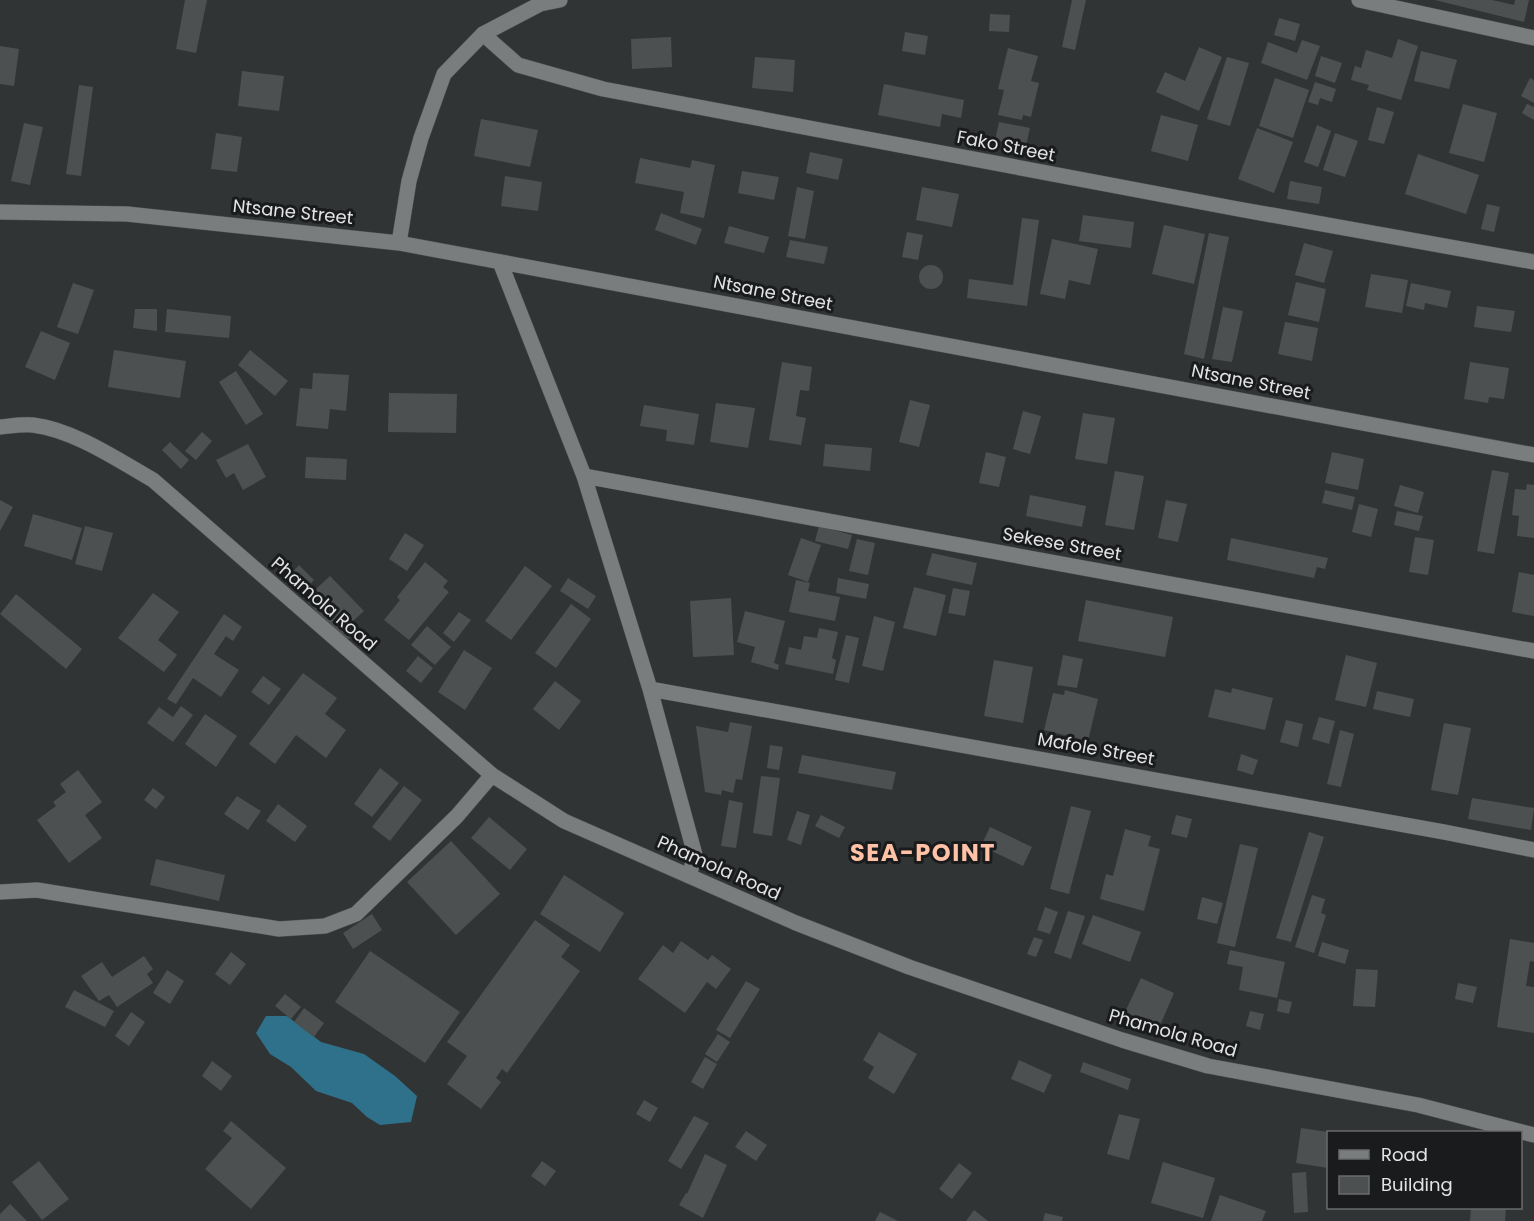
<svg xmlns="http://www.w3.org/2000/svg" width="1534" height="1221" font-family="Poppins,sans-serif">
<style>
.forest{fill:#2f708a}
.building{fill:#4d5051}
.lines{fill:none;stroke-linecap:round;stroke-linejoin:round}
.street-casing{stroke:#4d5051;stroke-width:16}
.secondary-casing{stroke:#4d5051;stroke-width:16}
.street{stroke:#7a7d7e;stroke-width:15}
.secondary{stroke:#7a7d7e;stroke-width:15}
.labels{text-anchor:middle;stroke-width:6;stroke-linejoin:round;paint-order:stroke}
.street-label{font-size:18px;fill:#e1e3e4;stroke:#1a1b1c}
.district-label{font-size:24px;font-weight:bold;letter-spacing:1.5px;fill:#ffc2a6;stroke:#1a1b1c}
</style>
<rect width="100%" height="100%" fill="#313435"/>
<path class="forest" d="M266,1016H287L321,1042L364,1054L395,1076L417,1096L411,1122L380,1125L367,1117L352,1103L316,1091L291,1067L270,1054L256,1033Z"/>
<path class="building" d="M185,0H207L196,53L176,49Z
M1072,0H1086L1075,50L1062,47Z
M1435,0H1492L1514,5L1515,0H1529L1524,22Z
M990,14L1010,15L1009,32L989,31Z
M1279,18L1300,24L1295,41L1274,35Z
M905,32L928,36L925,55L902,51Z
M671,37L672,67L632,69L631,39Z
M1398,39L1418,46L1401,100L1367,90L1369,85L1351,80L1355,66L1361,68L1366,50L1392,58Z
M1302,40L1320,46L1307,80L1261,63L1268,42L1297,53Z
M0,46L19,49L14,86L0,84Z
M1199,47L1222,57L1199,111L1156,92L1165,72L1185,81Z
M1008,48L1038,56L1031,81L1039,83L1031,117L1023,115L1022,120L998,115L1004,90L998,89Z
M1421,51L1457,60L1449,89L1414,81Z
M1321,56L1342,63L1335,83L1315,76Z
M755,57L795,60L793,92L752,88Z
M1227,57L1249,63L1230,126L1207,119Z
M242,71L284,76L279,111L238,106Z
M1275,78L1309,90L1293,138L1259,126Z
M1530,78L1534,80V103L1521,96Z
M1315,82L1336,89L1332,102L1320,98L1318,105L1308,102Z
M884,84L964,100L961,118L942,114L940,127L878,115Z
M79,85L93,87L81,176L66,174Z
M1463,104L1497,113L1484,162L1449,153Z
M1527,104L1534,107V120L1522,113Z
M1377,107L1394,112L1384,144L1368,140Z
M1161,115L1198,125L1188,161L1151,151Z
M481,119L538,130L530,167L474,156Z
M999,122L1030,128L1026,146L995,140Z
M24,123L43,127L30,185L11,181Z
M1317,125L1331,131L1318,167L1304,162Z
M1257,128L1293,142L1274,193L1238,179Z
M216,133L242,137L237,172L211,169Z
M1335,133L1358,141L1345,177L1323,170Z
M810,152L843,159L838,180L806,173Z
M1418,154L1479,175L1466,214L1405,194Z
M640,158L690,168L692,160L715,165L704,218L680,213L684,192L635,183Z
M742,171L779,177L774,200L738,193Z
M505,176L542,182L538,211L501,206Z
M1290,181L1322,187L1319,204L1287,199Z
M797,187L814,191L805,239L788,236Z
M922,187L959,194L952,227L916,220Z
M1487,204L1500,207L1494,232L1481,229Z
M661,213L702,229L696,245L655,230Z
M1083,215L1134,222L1131,248L1079,241Z
M1022,218L1039,220L1027,306L967,298L969,279L1013,285Z
M1164,225L1205,234L1194,284L1152,274Z
M729,226L769,237L764,253L724,243Z
M907,232L923,235L918,260L902,257Z
M1209,233L1229,237L1204,359L1184,354Z
M1052,239L1098,249L1090,285L1069,280L1065,299L1040,294Z
M790,240L828,247L824,264L786,257Z
M1304,243L1333,251L1324,283L1295,275Z
M919 277a12 12 0 1 1 24 0a12 12 0 1 1-24 0Z
M1371,274L1408,280L1402,313L1365,307Z
M1296,282L1326,289L1319,322L1288,315Z
M73,283L94,290L78,334L57,327Z
M1411,283L1451,291L1447,308L1425,303L1424,310L1406,306Z
M1477,306L1515,311L1511,332L1474,327Z
M1223,307L1243,311L1232,362L1212,359Z
M135,309H157V331L133,328Z
M167,309L231,316L229,338L165,332Z
M1285,322L1318,328L1312,361L1278,354Z
M41,331L70,343L55,380L25,367Z
M114,350L186,361L180,398L108,387Z
M250,350L288,381L275,396L238,365Z
M782,362L812,367L809,391L800,390L796,416L806,418L801,445L769,440Z
M1470,362L1509,368L1504,399L1489,397L1488,403L1464,399Z
M236,371L263,414L246,425L219,382Z
M313,373L349,375L346,411L330,409L328,429L296,426L300,388L312,389Z
M389,393L457,394L456,433L388,432Z
M910,400L930,405L919,447L899,442Z
M716,403L755,408L748,448L710,442Z
M644,405L699,414L694,445L666,441L667,430L640,426Z
M1023,411L1041,416L1030,454L1013,449Z
M1083,413L1115,418L1107,464L1075,459Z
M202,432L212,441L196,460L185,451Z
M170,442L189,460L181,469L162,450Z
M248,444L266,477L243,490L234,473L226,478L216,460Z
M825,444L872,448L870,471L823,466Z
M986,452L1006,457L999,487L979,483Z
M1332,452L1364,459L1358,490L1325,483Z
M306,457L347,459L346,480L305,478Z
M1492,470L1509,473L1494,554L1477,551Z
M1115,471L1144,476L1134,530L1105,525Z
M1527,484L1534,485V538L1517,536L1519,516L1512,515L1515,489L1526,490Z
M1400,485L1424,492L1418,513L1394,506Z
M1325,490L1355,497L1352,510L1322,503Z
M1030,495L1086,506L1082,527L1026,516Z
M0,500L13,507L0,531Z
M1166,500L1187,504L1178,542L1158,538Z
M1359,504L1378,509L1371,537L1352,532Z
M1397,511L1423,516L1419,531L1394,525Z
M33,514L82,528L72,560L24,546Z
M85,526L113,533L102,571L75,564Z
M819,526L852,535L848,549L815,541Z
M405,533L424,545L407,571L389,559Z
M1415,537L1434,540L1428,575L1409,572Z
M801,538L821,545L808,582L788,575Z
M1231,538L1328,558L1325,569L1317,567L1314,578L1227,560Z
M857,539L875,543L868,575L849,571Z
M932,553L977,563L972,585L926,575Z
M425,562L448,581L443,587L449,592L409,640L384,620L400,600L397,597Z
M299,565L314,580L301,594L285,580Z
M525,566L552,586L511,640L485,621Z
M1519,572L1534,575V616L1512,612Z
M330,576L364,611L352,622L359,629L345,642L305,599Z
M568,578L596,596L588,609L560,591Z
M838,578L869,584L866,599L836,593Z
M796,580L810,583L808,591L840,597L835,621L789,612Z
M914,587L946,595L936,636L903,628Z
M953,588L970,591L965,616L948,613Z
M153,593L179,612L158,640L177,655L164,672L118,638Z
M16,594L82,649L66,669L0,614Z
M731,598L734,655L693,657L690,601Z
M1086,600L1173,617L1165,657L1078,641Z
M571,604L591,619L556,668L535,653Z
M745,611L785,621L774,663L779,665L778,670L751,662L755,647L737,642Z
M459,612L471,620L454,642L443,633Z
M224,614L242,627L233,641L226,636L214,654L239,670L221,697L193,678L176,704L167,699Z
M874,616L895,622L883,671L862,666Z
M427,626L451,647L435,665L411,645Z
M819,628L838,632L832,658L836,660L833,674L785,664L789,647L801,650L804,636L817,638Z
M846,635L859,638L849,683L835,680Z
M464,650L492,668L465,710L438,692Z
M1063,655L1083,659L1077,688L1057,685Z
M1346,655L1377,663L1366,707L1335,700Z
M418,656L433,668L421,683L406,671Z
M994,660L1033,667L1023,723L984,716Z
M303,673L337,698L325,714L346,730L326,758L296,735L275,764L249,744Z
M263,676L281,689L269,705L251,692Z
M555,681L581,701L559,730L533,709Z
M1232,688L1273,698L1265,730L1208,717L1215,689L1231,693Z
M1065,690L1098,699L1088,741L1044,730L1053,693L1064,695Z
M1377,691L1414,699L1410,717L1373,709Z
M181,706L193,715L173,742L147,723L159,707L173,717Z
M205,714L237,736L216,767L185,744Z
M1319,717L1335,721L1329,744L1312,739Z
M1286,720L1303,724L1298,747L1280,742Z
M730,722L752,726L742,780L736,779L733,793L722,790L721,795L705,792L696,726L728,732Z
M1444,723L1471,728L1458,795L1431,790Z
M1340,730L1354,734L1341,787L1327,784Z
M770,745L783,747L779,770L767,768Z
M1241,754L1258,760L1253,775L1237,770Z
M802,755L896,772L892,790L798,773Z
M380,768L399,783L372,817L354,804Z
M78,770L102,802L85,815L102,838L69,863L37,820L56,806L53,802L66,792L60,784Z
M761,776L780,778L772,836L753,833Z
M404,786L422,800L390,841L372,827Z
M153,788L165,797L156,809L144,800Z
M237,796L261,811L248,830L224,814Z
M1472,798L1534,808L1531,830L1468,819Z
M729,800L743,803L736,848L721,846Z
M278,804L307,826L295,842L266,821Z
M1071,806L1091,811L1069,894L1050,889Z
M797,811L810,815L801,845L787,840Z
M821,815L845,827L839,838L815,826Z
M1176,815L1192,819L1187,838L1171,834Z
M489,817L527,849L510,870L471,838Z
M990,827L1032,847L1023,866L981,846Z
M1125,829L1151,836L1148,846L1160,849L1144,911L1100,899L1106,874L1113,876Z
M1309,832L1324,837L1291,942L1276,938Z
M451,841L500,894L456,935L407,882Z
M1240,844L1258,848L1235,947L1217,943Z
M156,859L225,875L219,901L150,885Z
M564,875L624,913L600,952L540,914Z
M1312,895L1325,899L1321,913L1326,915L1314,953L1295,947Z
M1202,897L1223,903L1217,924L1197,919Z
M1045,907L1058,912L1050,934L1037,930Z
M1068,911L1085,916L1071,959L1054,953Z
M372,914L382,930L353,949L343,933Z
M1093,915L1141,932L1130,962L1082,944Z
M535,920L570,945L561,957L580,971L507,1073L502,1069L496,1078L501,1082L481,1109L447,1084L467,1056L447,1042Z
M1034,937L1043,940L1036,957L1027,954Z
M1510,939L1534,943V962L1530,961L1526,986L1534,987V1033L1497,1027Z
M681,941L708,960L712,955L731,969L716,989L707,982L685,1013L638,979L663,945L673,953Z
M1322,942L1349,950L1345,964L1318,956Z
M1230,950L1285,962L1277,998L1239,990L1243,967L1227,964Z
M370,951L460,1012L425,1063L335,1002Z
M231,952L246,964L230,985L215,974Z
M144,956L153,969L147,974L153,983L117,1007L109,995L99,1001L81,976L102,962L112,977Z
M1356,969L1378,970L1375,1007L1353,1006Z
M167,970L184,981L170,1004L153,993Z
M1141,978L1174,993L1159,1028L1125,1012Z
M746,981L760,989L730,1038L716,1030Z
M1458,983L1477,987L1473,1003L1455,999Z
M74,990L114,1011L105,1027L65,1007Z
M285,994L301,1007L291,1019L275,1006Z
M1279,999L1292,1002L1289,1014L1277,1011Z
M304,1008L324,1023L314,1037L294,1022Z
M1250,1011L1264,1014L1260,1030L1246,1026Z
M131,1012L145,1022L129,1046L115,1036Z
M879,1032L917,1054L894,1094L868,1078L874,1067L863,1060Z
M718,1034L730,1042L717,1062L705,1054Z
M705,1057L717,1064L703,1089L691,1082Z
M1019,1060L1052,1075L1044,1093L1011,1079Z
M212,1061L232,1076L221,1091L202,1076Z
M1083,1062L1131,1079L1128,1090L1080,1072Z
M644,1100L658,1108L650,1122L636,1114Z
M1119,1114L1140,1119L1129,1160L1107,1154Z
M694,1116L709,1123L681,1169L668,1161Z
M231,1121L286,1168L251,1209L205,1169L232,1138L223,1131Z
M1301,1128L1328,1132V1168L1296,1163Z
M746,1131L767,1145L756,1161L735,1147Z
M705,1154L727,1165L703,1218L679,1205L686,1193L687,1194Z
M39,1161L69,1199L42,1220L12,1182Z
M542,1161L556,1171L545,1186L531,1176Z
M1163,1162L1215,1178L1203,1218L1151,1203Z
M959,1163L972,1173L952,1199L939,1189Z
M1306,1172L1308,1212L1294,1213L1292,1173Z
M1220,1195L1266,1211L1262,1221H1211Z
M10,1204L27,1221H0V1214Z
M1471,1208H1506L1505,1221H1470Z
M974,1210L988,1221H966Z
M880,1212L898,1221H875Z
M1045,1213L1063,1217L1062,1221H1043Z"/>
<g class="lines">
<g class="street-casing">
<path id="street" d="M1359,0L1534,38
M483,34L518,65L603,89L1238,209L1534,262
M500,262L584,476L650,689L695,855L689,876
M0,427C11,426 22,424 33,425C74,430 118,460 153,480L492,775L564,821L796,923L909,967L1122,1040L1208,1066L1418,1105L1534,1135
M584,476L1534,651
M650,689L1444,832L1534,850
M0,892L37,890L279,929L325,926L356,914L457,816L492,775"/>
</g>
<g class="secondary-casing">
<path id="secondary" d="M0,212L127,214L399,243L1534,455
M399,243L409,181L421,138L444,74L483,34L540,4L560,0"/>
</g>
<use href="#street" class="street"/>
<use href="#secondary" class="secondary"/>
</g>
<g class="labels">
<g class="street-label">
<text transform="translate(1006 146) rotate(11)" y="6">Fako Street</text>
<text transform="translate(293 212) rotate(6)" y="6">Ntsane Street</text>
<text transform="translate(773 293) rotate(11)" y="6">Ntsane Street</text>
<text transform="translate(1251 382) rotate(11)" y="6">Ntsane Street</text>
<text transform="translate(1062 544) rotate(10)" y="6">Sekese Street</text>
<text transform="translate(324 604) rotate(41)" y="6">Phamola Road</text>
<text transform="translate(1096 749) rotate(10)" y="6">Mafole Street</text>
<text transform="translate(719 868) rotate(24)" y="6">Phamola Road</text>
<text transform="translate(1173 1033) rotate(16)" y="6">Phamola Road</text>
</g>
<g class="district-label">
<text x="923" y="861">SEA-POINT</text>
</g>
</g>
<rect x="1327" y="1131" width="195" height="78" fill="#1a1b1c" stroke="#6a6b6c" stroke-width="1.5"/>
<rect x="1339" y="1150" width="30" height="9" fill="#7a7d7e" stroke="#6a6b6c" stroke-width="1.5"/>
<text x="1381" y="1161" font-size="18" fill="#e1e3e4">Road</text>
<rect x="1339" y="1176" width="30" height="18" fill="#4d5051" stroke="#6a6b6c" stroke-width="1.5"/>
<text x="1381" y="1191" font-size="18" fill="#e1e3e4">Building</text>
</svg>
